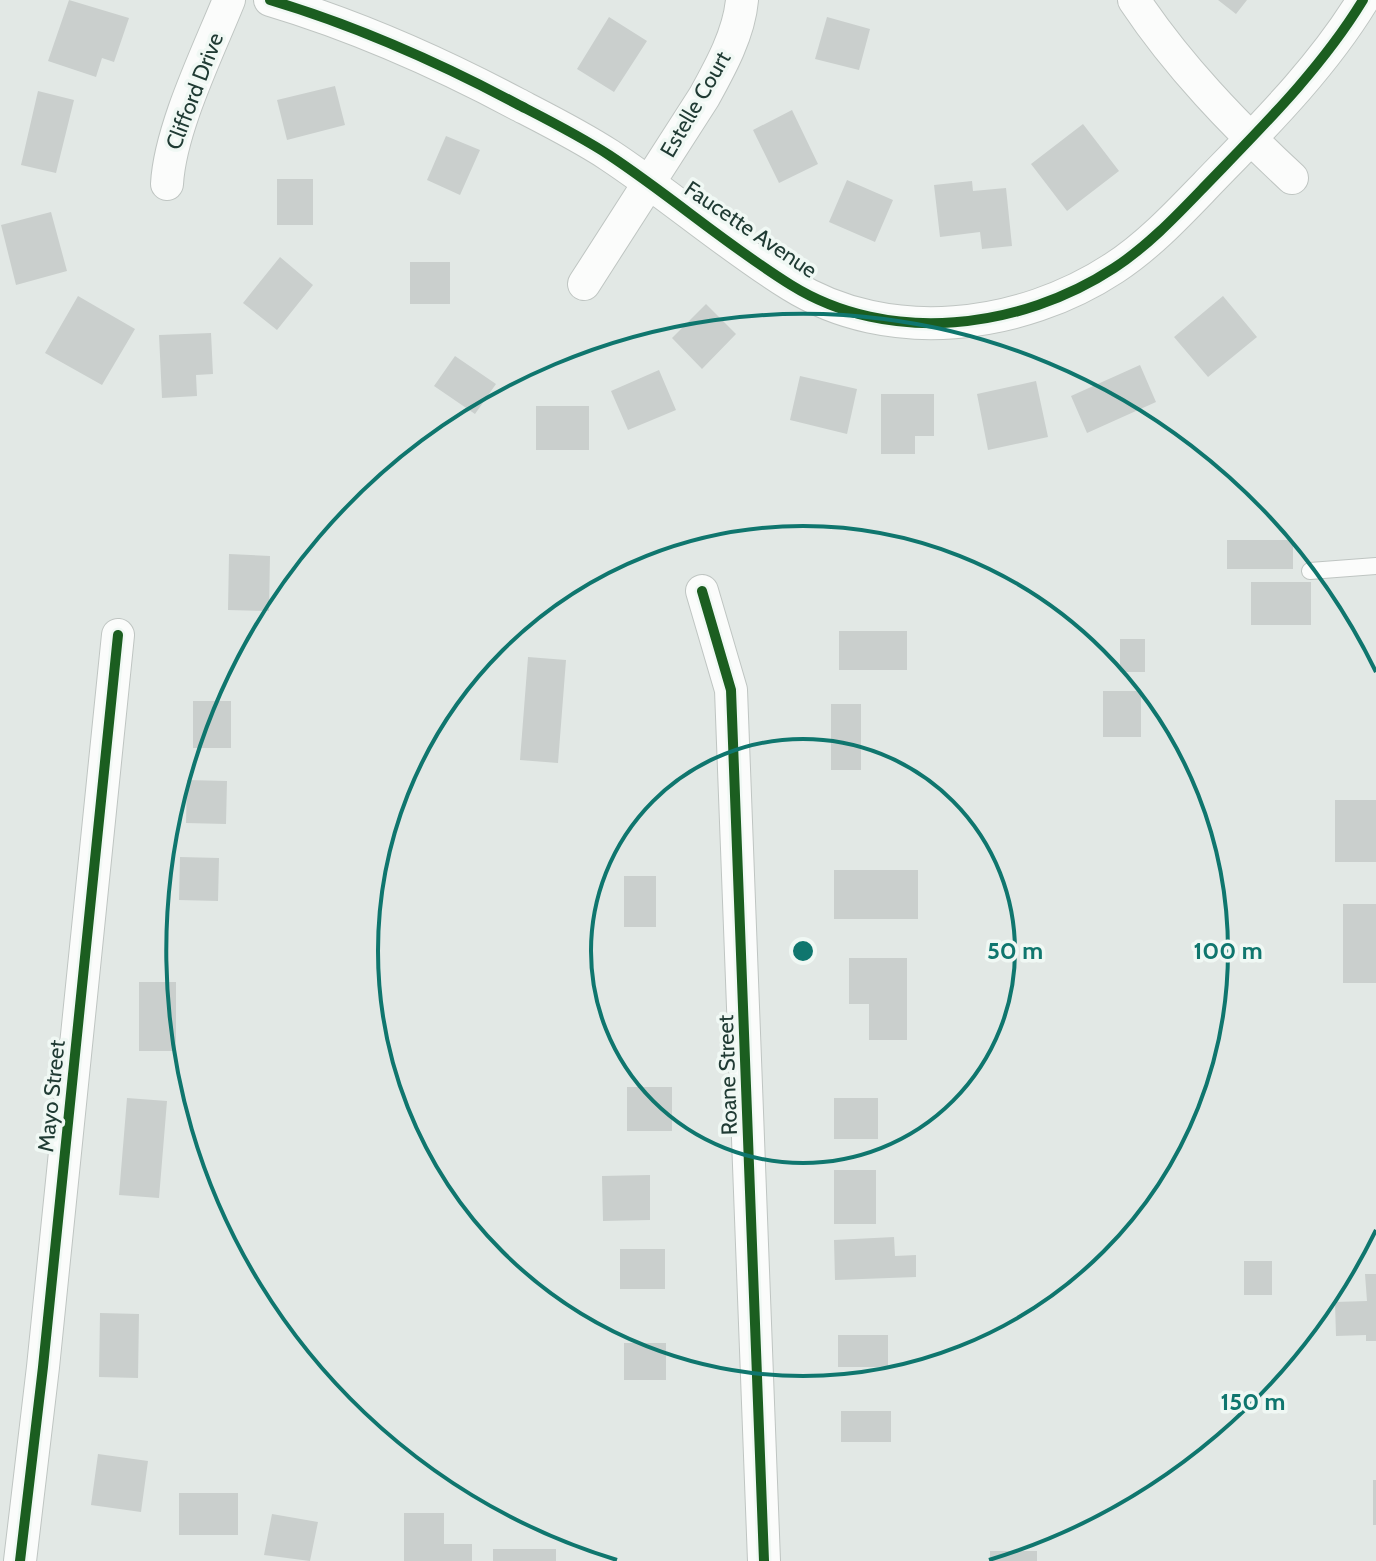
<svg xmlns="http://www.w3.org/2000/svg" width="1376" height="1561" font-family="Cabin,sans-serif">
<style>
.building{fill:#cacfcd}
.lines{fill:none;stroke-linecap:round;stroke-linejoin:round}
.lane-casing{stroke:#bfc5c2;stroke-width:18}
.street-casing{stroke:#bfc5c2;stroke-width:34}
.lane{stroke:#fbfcfb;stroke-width:16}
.street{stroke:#fbfcfb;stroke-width:32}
.cycleway-casing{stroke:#f0f8f4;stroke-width:15}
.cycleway{stroke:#1b5e20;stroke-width:10}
.ring{fill:none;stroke:#0f766e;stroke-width:4}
.labels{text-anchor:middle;stroke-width:7;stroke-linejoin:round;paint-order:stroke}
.street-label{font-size:22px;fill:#203b34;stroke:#f0f8f4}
.centre{fill:#0f766e;stroke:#f0f8f4;stroke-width:4}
.ring-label{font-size:24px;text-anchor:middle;font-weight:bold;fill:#0f766e;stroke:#f0f8f4;stroke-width:7;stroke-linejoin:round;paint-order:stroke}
</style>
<rect width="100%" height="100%" fill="#e2e8e5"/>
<path class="building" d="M69 0 129 18 114 62 102 58 96 77 48 61Z
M1218 0H1247L1236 14Z
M609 17 647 41 614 92 577 69Z
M827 17 870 29 859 70 815 59Z
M335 86 345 125 287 140 277 100Z
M38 91 74 100 56 173 21 165Z
M792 110 818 164 779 183 753 130Z
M1083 124 1119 171 1067 211 1031 164Z
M446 136 480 150 460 195 427 180Z
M277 179H313V225H277Z
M847 180 893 200 875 242 829 222Z
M972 181 973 191 1006 188 1012 246 982 249 980 232 940 237 934 185Z
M51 212 67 271 16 285 1 225Z
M280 257 313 285 277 330 243 303Z
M410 262H450V304H410Z
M78 296 135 329 102 385 45 353Z
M1223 296 1257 337 1208 377 1174 337Z
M706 304 736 334 702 369 672 338Z
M211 333 213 374 196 375 197 396 162 398 159 335Z
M455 356 496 384 475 414 434 386Z
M1140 365 1156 402 1087 433 1071 396Z
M659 370 676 410 628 430 611 391Z
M800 376 857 389 847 434 790 420Z
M1036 381 1048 437 988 450 977 394Z
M881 394H934V436H915V454H881Z
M536 406H589V450H536Z
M1227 540H1293V569H1227Z
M229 554 270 556 269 611 228 610Z
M1251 582H1311V625H1251Z
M839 631H907V670H839Z
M1120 639H1145V672H1120Z
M528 657 566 660 558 763 520 760Z
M1103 691H1141V737H1103Z
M193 701H231V748H193Z
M831 704H861V770H831Z
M187 780 227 781 226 824 186 823Z
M1335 800H1376V862H1335Z
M180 857 219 858 218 901 179 900Z
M834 870H918V919H834Z
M624 876H656V927H624Z
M1343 904H1376V983H1343Z
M849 958H907V1040H869V1004H849Z
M139 982H176V1051H139Z
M627 1087H672V1131H627Z
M127 1098 167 1101 159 1198 119 1195Z
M834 1098H878V1139H834Z
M834 1170H876V1224H834Z
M650 1175V1220L603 1221 602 1176Z
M894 1237 895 1256 916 1255V1277L835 1280 834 1240Z
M620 1249H665V1289H620Z
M1244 1261H1272V1295H1244Z
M1365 1274H1376V1341H1366V1335L1336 1336 1335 1302 1367 1301Z
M100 1313 139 1314 138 1378 99 1377Z
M838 1335H888V1367H838Z
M624 1343H666V1380H624Z
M841 1411H891V1442H841Z
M98 1454 148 1461 141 1512 91 1505Z
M1373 1480H1376V1525H1373Z
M179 1493H238V1535H179Z
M404 1513H444V1544H472V1561H404Z
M272 1514 318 1522 310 1561 264 1555Z
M493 1549H556V1561H493Z
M990 1551H1037V1561H990Z"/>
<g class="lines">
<g class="lane-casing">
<path id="lane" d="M1310 571 1376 566"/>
</g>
<g class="street-casing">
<path id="street" d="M270 0C357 26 438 62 517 104 548 120 580 136 609 155 671 196 728 246 791 285 889 346 1021 329 1114 268 1148 246 1178 214 1206 185 1262 127 1321 69 1363 0
M1134 0C1178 66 1234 124 1292 178
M167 184C170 129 208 52 229 0
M584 284 704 97C720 68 739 34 742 0
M702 591 731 690 764 1561
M20 1561 43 1367 118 635"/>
</g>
<use href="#lane" class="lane"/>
<use href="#street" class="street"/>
<g class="cycleway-casing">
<path id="cycleway" d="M270 0C357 26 438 62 517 104 548 120 580 136 609 155 671 196 728 246 791 285 889 346 1021 329 1114 268 1148 246 1178 214 1206 185 1262 127 1321 69 1363 0
M702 591 731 690 764 1561
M20 1561 43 1367 118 635"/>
</g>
<use href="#cycleway" class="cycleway"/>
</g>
<g class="ring">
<circle cx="803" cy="951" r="212"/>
<circle cx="803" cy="951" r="425"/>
<path d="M1376 1230A637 637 0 0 1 989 1560M617 1560A637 637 0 1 1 1376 672"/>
</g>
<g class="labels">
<g class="street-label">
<text transform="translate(194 91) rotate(-69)" y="8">Clifford Drive</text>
<text transform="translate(695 104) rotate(-60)" y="8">Estelle Court</text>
<text transform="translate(751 229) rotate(34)" y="8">Faucette Avenue</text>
<text transform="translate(727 1075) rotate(-92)" y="8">Roane Street</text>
<text transform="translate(51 1096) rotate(-84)" y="8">Mayo Street</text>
</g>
</g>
<circle cx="803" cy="951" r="12" class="centre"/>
<g class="ring-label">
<text x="1015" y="959">50 m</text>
<text x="1228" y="959">100 m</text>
<text x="1253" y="1410">150 m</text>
</g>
</svg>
